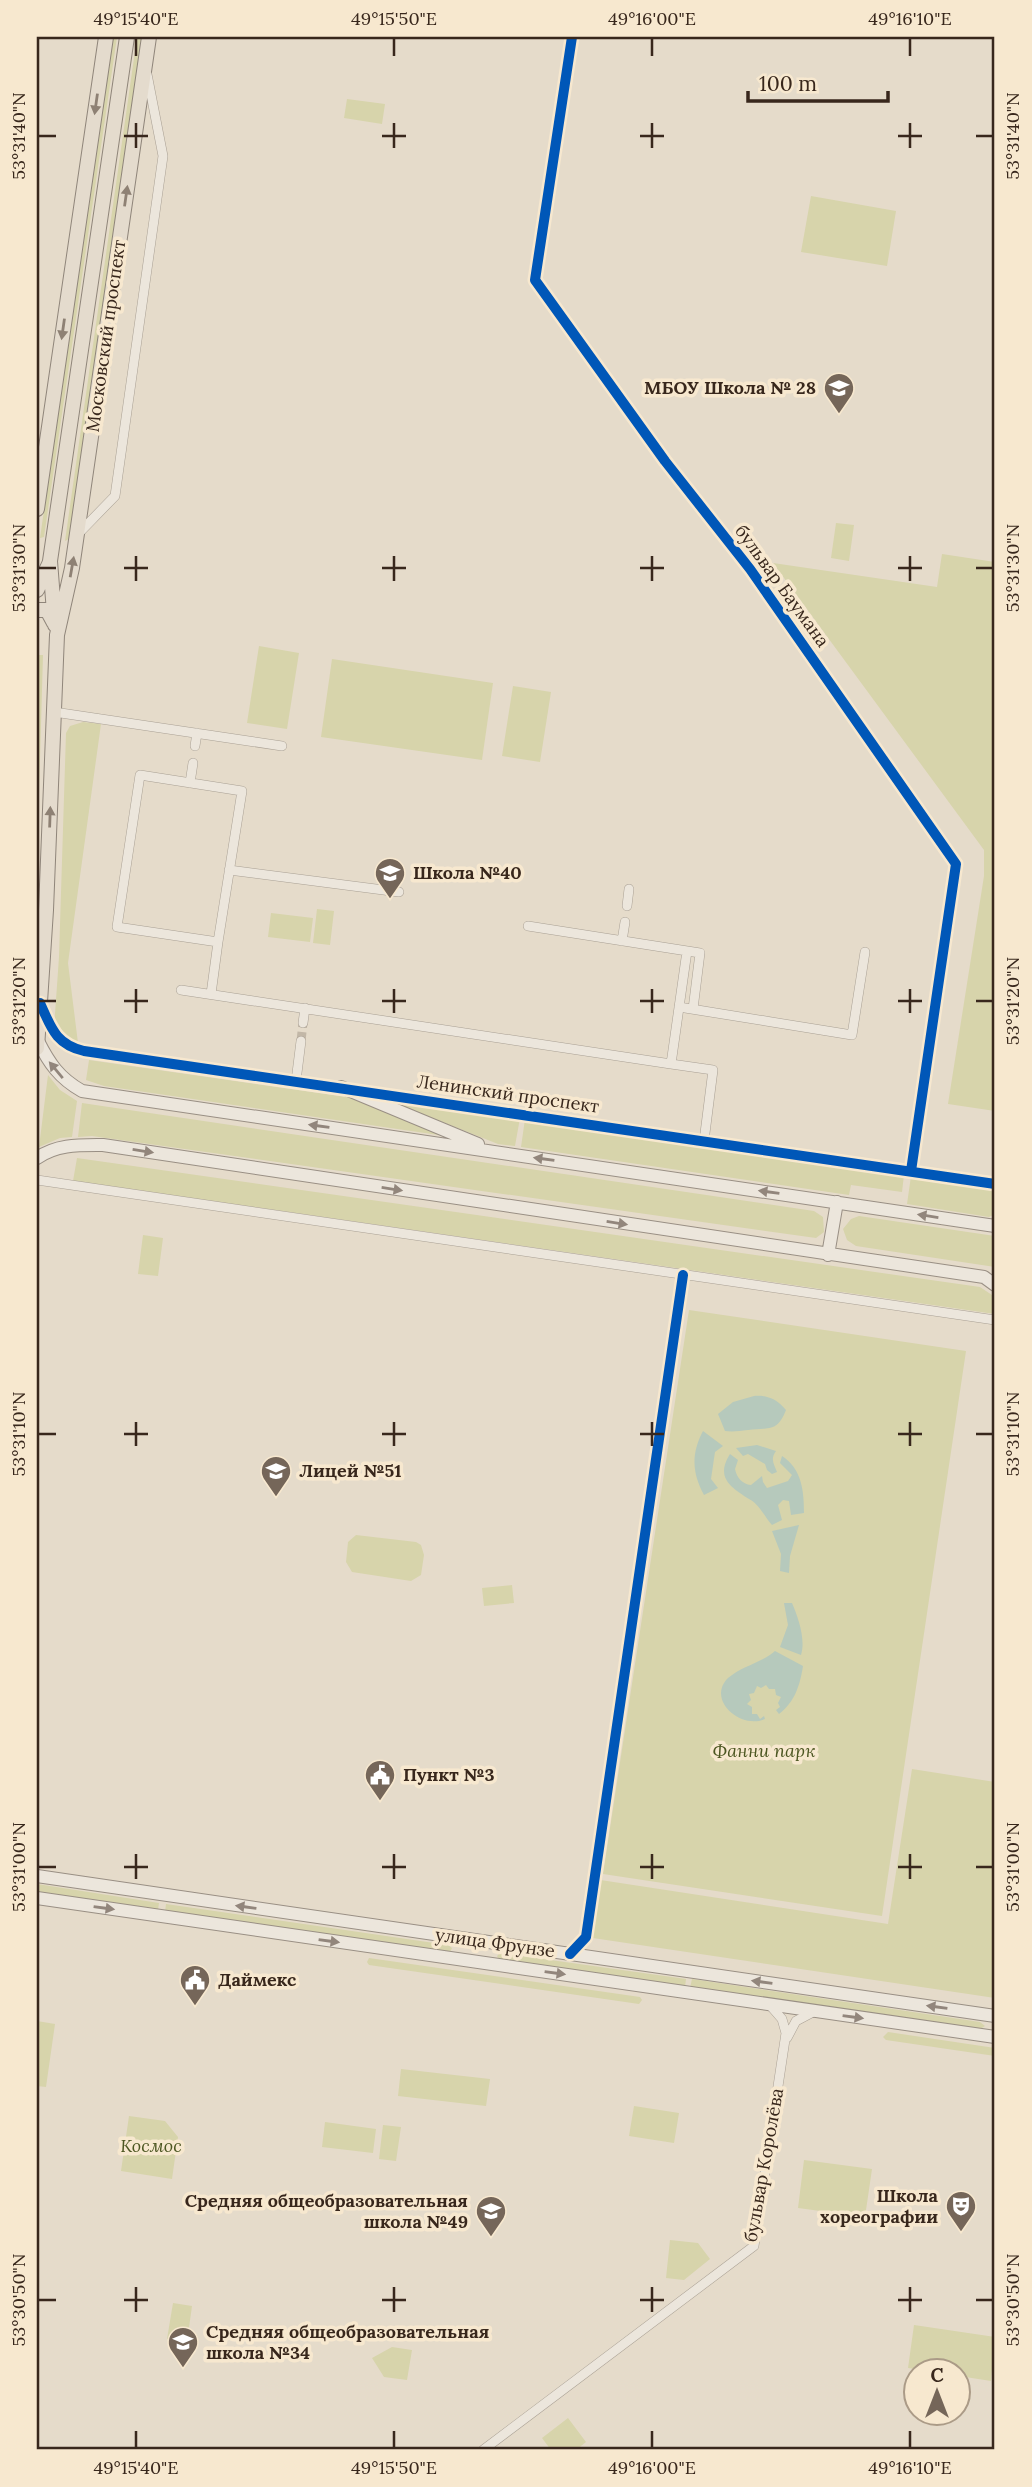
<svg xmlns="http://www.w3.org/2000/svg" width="1032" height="2487" font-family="Lora,serif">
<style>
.green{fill:#d7d4ab}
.water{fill:#b6c9bc}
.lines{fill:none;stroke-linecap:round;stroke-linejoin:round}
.minor-tunnel{stroke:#c2b7a7;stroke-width:9;stroke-dasharray:9 4.5;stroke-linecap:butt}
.minor-casing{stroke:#a9a094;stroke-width:10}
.secondary-casing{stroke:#998f84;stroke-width:14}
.primary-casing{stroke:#8f857a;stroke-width:16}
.minor{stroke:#ece6dc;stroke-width:9}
.secondary{stroke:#ece6dc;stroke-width:12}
.primary{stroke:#e4dbcd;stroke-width:14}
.cycleway-casing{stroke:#f7e8cf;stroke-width:15}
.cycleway{stroke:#0057b8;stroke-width:10}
.oneway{fill:#8e8174}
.oneway2{fill:#92867c}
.ticks{fill:none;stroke:#38271c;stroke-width:2.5}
.labels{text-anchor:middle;stroke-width:7;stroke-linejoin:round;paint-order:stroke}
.street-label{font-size:18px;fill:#38271c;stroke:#f7e8cf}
.poi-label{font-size:18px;font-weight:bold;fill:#38271c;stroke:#f7e8cf;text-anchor:start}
.park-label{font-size:18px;font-style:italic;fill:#4c5621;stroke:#f7e8cf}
.neatline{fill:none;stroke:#38271c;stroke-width:2.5}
.ticks-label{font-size:18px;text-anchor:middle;fill:#38271c}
</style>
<rect width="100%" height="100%" fill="#e5dbca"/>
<path class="green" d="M112 37H117L44 537 40 538Z
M137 37H143L69 539 65 541Z
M347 99 385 104 382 124 344 118Z
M811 196 896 211 887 266 801 252Z
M836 523 854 525 849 561 831 558Z
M942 554 995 562V1111L948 1104 984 876V850L773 563 937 587Z
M259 646 299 653 287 729 247 723Z
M37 655H43L37 865Z
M332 659 493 683 482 760 321 737Z
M513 686 551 692 540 762 502 756Z
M83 722 101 724 68 963 78 1043 69 1041 54 1028 59 957 66 733 70 726Z
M317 909 334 911 330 945 313 943Z
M271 913 313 918 310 942 268 937Z
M89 1060 354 1098 452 1137 104 1086 86 1080Z
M48 1075 60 1090 77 1101 72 1137 60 1138 39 1147Z
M387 1100 520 1118 515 1146 498 1144Z
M82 1103 814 1211 823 1217 824 1232 816 1238 92 1136 78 1137Z
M525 1119 904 1175 902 1192 851 1185 849 1195 521 1147Z
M77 1158 980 1287 995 1297V1314L73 1181Z
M911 1176 995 1189V1214L989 1217 907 1204Z
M859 1216 995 1236V1267L856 1246 847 1240 843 1229 851 1219Z
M143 1235 163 1238 158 1276 138 1274Z
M689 1310 966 1351 882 1916 603 1874Z
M356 1535 416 1542 421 1545 424 1555 421 1575 411 1581 352 1572 346 1562 348 1542Z
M512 1585 514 1603 484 1606 482 1588Z
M912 1769 995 1782V1998L586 1937 594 1879 888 1924Z
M37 1884 159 1903 158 1910 37 1892Z
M166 1904 448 1945 452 1948 450 1952 165 1912Z
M500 1953 686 1979 685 1987 499 1960 497 1956Z
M369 1958 640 1997 642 2000 639 2004 369 1965 367 1962Z
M692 1979 980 2022 985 2026 979 2030 690 1988Z
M37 2021 55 2024 46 2087 37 2086Z
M888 2032 995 2048V2056L886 2040 883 2037Z
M401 2069 490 2079 486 2106 398 2096Z
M634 2106 679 2113 674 2143 629 2136Z
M129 2116 165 2121 178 2137 172 2179 121 2171Z
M325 2122 376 2129 373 2153 322 2147Z
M383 2125 401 2127 396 2161 379 2159Z
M804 2160 872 2169 865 2217 798 2208Z
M670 2240 698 2243 710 2259 684 2280 666 2278Z
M173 2303 192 2306 187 2342 167 2339Z
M914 2325 995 2337 991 2381 959 2376 958 2372 929 2371 908 2368Z
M392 2347 412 2350 407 2380 384 2377 372 2358Z
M568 2418 586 2442 576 2450H551L542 2438Z"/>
<path class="water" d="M754 1396C767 1395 777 1399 786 1410 777 1433 769 1427 748 1430 739 1431 733 1432 725 1431L718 1414 733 1402Z
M703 1431 723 1446 715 1452 711 1479 718 1488 704 1495C692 1473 691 1454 703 1431Z
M757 1445 776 1451C770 1459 774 1464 777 1472L772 1474 767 1470 765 1464 748 1454 743 1456 736 1448Z
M730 1454 738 1460 735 1469C737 1478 742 1484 751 1485L762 1476 763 1482 767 1488 788 1481 792 1475 780 1463 782 1456C802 1469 804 1491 804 1513L791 1515 789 1501 783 1500 778 1505 782 1520 772 1525C765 1517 759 1504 749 1499 731 1487 715 1478 730 1454Z
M799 1525 790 1556 789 1573 780 1571 781 1554 772 1531Z
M784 1603H792C798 1617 806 1639 801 1655L780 1647 788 1625Z
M775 1651 803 1666C800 1685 795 1702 779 1714L776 1710 780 1707 778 1703 781 1697 776 1695 775 1689H769L766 1685 761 1688 757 1686 754 1693 749 1694 751 1700 747 1704 752 1707V1714H757L760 1719 764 1716 765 1719C741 1730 706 1700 728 1678 742 1666 761 1663 775 1651Z"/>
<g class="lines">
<path class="minor-tunnel" d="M301 1041 303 1023"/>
<g class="minor-casing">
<path id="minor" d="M572 37 535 280 665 461 750 569 956 864 911 1171
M78 534 115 496 163 156 147 74
M54 712 282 746
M195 746 197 733
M140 775 242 791 218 942 117 927Z
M190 783 193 763
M229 870 399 892
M627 906 629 889
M528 926 700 953 693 1009
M622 941 625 922
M687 951 671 1064 713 1070 704 1141
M181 990 671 1064
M211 994 218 942
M42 1007C52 1029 59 1045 84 1051L995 1184
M679 1007 852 1035 865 952
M303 1023 305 1008
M296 1081 301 1041
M37 1180 995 1320
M570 1954 586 1937 683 1275
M787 2038 796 2021 813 2012
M483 2450 754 2246 786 2033 782 2019 769 2004"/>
</g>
<g class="secondary-casing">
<path id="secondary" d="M38 1041C49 1063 59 1078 82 1091L995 1226
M341 1087 478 1144
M37 1158C57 1144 79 1145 103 1145L984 1277 995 1285
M828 1255 837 1202
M37 1876 995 2016
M37 1898 995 2037"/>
</g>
<g class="primary-casing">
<path id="primary" d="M37 509 106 37
M37 590 50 562
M37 610H47L54 623
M55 625 50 561 127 37
M37 1048 46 910 57 635 72 568 149 37"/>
</g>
<use href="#minor" class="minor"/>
<use href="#secondary" class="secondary"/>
<use href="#primary" class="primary"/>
<g class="cycleway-casing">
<path id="cycleway" d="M572 37 535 280 665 461 750 569 956 864 911 1171
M40 1003C51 1027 55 1044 84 1051L995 1184
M570 1954 586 1937 683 1275"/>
</g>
<use href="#cycleway" class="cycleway"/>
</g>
<defs><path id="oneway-solid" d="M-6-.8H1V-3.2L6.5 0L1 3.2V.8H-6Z" transform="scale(1.75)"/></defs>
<g class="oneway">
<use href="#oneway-solid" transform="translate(96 104) rotate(98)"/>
<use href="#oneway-solid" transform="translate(126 196) rotate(-82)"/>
<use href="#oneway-solid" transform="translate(63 329) rotate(98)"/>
<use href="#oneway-solid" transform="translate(72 567) rotate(-80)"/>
<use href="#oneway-solid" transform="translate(50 817) rotate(-88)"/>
</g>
<g class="oneway2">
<use href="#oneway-solid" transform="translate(56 1070) rotate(-130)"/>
<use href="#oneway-solid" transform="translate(319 1126) rotate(-172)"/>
<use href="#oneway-solid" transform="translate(143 1151) rotate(9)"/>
<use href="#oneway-solid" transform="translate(544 1159) rotate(-172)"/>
<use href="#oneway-solid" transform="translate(392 1189) rotate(9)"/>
<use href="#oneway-solid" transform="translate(769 1192) rotate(-172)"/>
<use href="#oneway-solid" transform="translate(928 1216) rotate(-171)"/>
<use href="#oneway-solid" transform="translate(617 1223) rotate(9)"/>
<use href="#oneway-solid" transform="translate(246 1907) rotate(-172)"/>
<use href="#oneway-solid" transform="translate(104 1908) rotate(8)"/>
<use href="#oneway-solid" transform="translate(329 1941) rotate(8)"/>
<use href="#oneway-solid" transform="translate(555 1973) rotate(8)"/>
<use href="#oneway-solid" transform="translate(762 1982) rotate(-172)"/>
<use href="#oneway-solid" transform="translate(937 2007) rotate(-172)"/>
<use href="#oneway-solid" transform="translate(853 2017) rotate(8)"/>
</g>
<path class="ticks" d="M136 38V56M394 38V56M652 38V56M910 38V56M136 123V148M394 123V148M652 123V148M910 123V148M38 136H56M124 136H148M382 136H406M640 136H664M898 136H922M976 136H993M136 556V581M394 556V581M652 556V581M910 556V581M38 568H56M124 568H148M382 568H406M640 568H664M898 568H922M976 568H993M136 989V1013M394 989V1013M652 989V1013M910 989V1013M38 1001H56M124 1001H148M382 1001H406M640 1001H664M898 1001H922M976 1001H993M136 1422V1446M394 1422V1446M652 1422V1446M910 1422V1446M38 1434H56M124 1434H148M382 1434H406M640 1434H664M898 1434H922M976 1434H993M136 1854V1879M394 1854V1879M652 1854V1879M910 1854V1879M38 1867H56M124 1867H148M382 1867H406M640 1867H664M898 1867H922M976 1867H993M136 2287V2312M394 2287V2312M652 2287V2312M910 2287V2312M38 2300H56M124 2300H148M382 2300H406M640 2300H664M898 2300H922M976 2300H993M136 2431V2448M394 2431V2448M652 2431V2448M910 2431V2448"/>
<defs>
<g id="school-pin" transform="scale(1.575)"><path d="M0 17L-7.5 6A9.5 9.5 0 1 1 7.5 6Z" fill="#756659" stroke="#f7e8cf"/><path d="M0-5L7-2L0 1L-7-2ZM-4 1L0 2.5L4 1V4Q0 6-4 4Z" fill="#fff"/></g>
<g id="civic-pin" transform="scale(1.575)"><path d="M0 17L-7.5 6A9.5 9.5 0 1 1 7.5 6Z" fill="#756659" stroke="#f7e8cf"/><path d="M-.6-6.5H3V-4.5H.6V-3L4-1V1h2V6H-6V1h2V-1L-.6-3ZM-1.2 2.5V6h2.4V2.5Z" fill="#fff"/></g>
<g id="theatre-pin" transform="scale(1.575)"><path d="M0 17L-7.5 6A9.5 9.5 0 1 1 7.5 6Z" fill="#756659" stroke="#f7e8cf"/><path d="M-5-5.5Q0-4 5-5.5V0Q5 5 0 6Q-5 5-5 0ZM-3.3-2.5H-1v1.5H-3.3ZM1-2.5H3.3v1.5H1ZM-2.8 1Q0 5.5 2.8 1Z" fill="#fff"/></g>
</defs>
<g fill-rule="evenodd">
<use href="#school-pin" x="839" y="388"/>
<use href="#school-pin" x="390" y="873"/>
<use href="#school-pin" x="276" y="1471"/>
<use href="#civic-pin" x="380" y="1775"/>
<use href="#civic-pin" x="195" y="1980"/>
<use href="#theatre-pin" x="961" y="2206"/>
<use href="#school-pin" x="491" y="2211"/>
<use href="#school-pin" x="183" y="2342"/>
</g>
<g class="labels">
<g class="street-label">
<text transform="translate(106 336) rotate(-82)" y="6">Московский проспект</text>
<text transform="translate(782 586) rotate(54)" y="6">бульвар Баумана</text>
<text transform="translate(508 1094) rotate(8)" y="6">Ленинский проспект</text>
<text transform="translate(495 1943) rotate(8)" y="6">улица Фрунзе</text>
<text transform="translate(764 2165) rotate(-80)" y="6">бульвар Королёва</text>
</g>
<g class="poi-label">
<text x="816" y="394" text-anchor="end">МБОУ Школа № 28</text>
<text x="413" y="879">Школа №40</text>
<text x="299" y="1477">Лицей №51</text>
<text x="403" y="1781">Пункт №3</text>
<text x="218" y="1986">Даймекс</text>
<text x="938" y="2202" text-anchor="end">Школа<tspan x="938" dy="21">хореографии</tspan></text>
<text x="468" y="2207" text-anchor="end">Средняя общеобразовательная<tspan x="468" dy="21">школа №49</tspan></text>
<text x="206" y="2338">Средняя общеобразовательная<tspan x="206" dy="21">школа №34</tspan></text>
</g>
<g class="park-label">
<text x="764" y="1757">Фанни парк</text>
<text x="151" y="2152">Космос</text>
</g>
</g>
<rect width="1032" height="2487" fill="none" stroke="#f7e8cf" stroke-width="77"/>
<g transform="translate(937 2392)"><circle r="33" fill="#f7e8cf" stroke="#ab9b87" stroke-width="2"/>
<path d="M0-5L12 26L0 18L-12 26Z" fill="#756659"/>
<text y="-10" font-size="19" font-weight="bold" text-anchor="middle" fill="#38271c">С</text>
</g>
<path d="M748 91v10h140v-10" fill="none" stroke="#38271c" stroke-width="3.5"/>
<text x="759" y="91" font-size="21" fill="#38271c" stroke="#f7e8cf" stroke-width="5" paint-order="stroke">100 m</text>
<rect x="38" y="38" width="955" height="2410" class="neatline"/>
<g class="ticks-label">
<text x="136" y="25">49°15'40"E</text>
<text x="394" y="25">49°15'50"E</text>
<text x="652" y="25">49°16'00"E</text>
<text x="910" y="25">49°16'10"E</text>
<text transform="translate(19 136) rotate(-90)" y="6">53°31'40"N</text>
<text transform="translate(1013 136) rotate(-90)" y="6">53°31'40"N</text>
<text transform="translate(19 568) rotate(-90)" y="6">53°31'30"N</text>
<text transform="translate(1013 568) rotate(-90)" y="6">53°31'30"N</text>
<text transform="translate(19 1001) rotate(-90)" y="6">53°31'20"N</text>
<text transform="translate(1013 1001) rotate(-90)" y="6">53°31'20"N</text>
<text transform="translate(19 1434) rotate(-90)" y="6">53°31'10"N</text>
<text transform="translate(1013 1434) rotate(-90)" y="6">53°31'10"N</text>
<text transform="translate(19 1867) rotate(-90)" y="6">53°31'00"N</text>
<text transform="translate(1013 1867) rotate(-90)" y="6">53°31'00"N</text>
<text transform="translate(19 2300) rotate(-90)" y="6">53°30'50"N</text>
<text transform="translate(1013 2300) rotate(-90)" y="6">53°30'50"N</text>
<text x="136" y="2474">49°15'40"E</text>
<text x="394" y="2474">49°15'50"E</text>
<text x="652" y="2474">49°16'00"E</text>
<text x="910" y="2474">49°16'10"E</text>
</g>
</svg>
